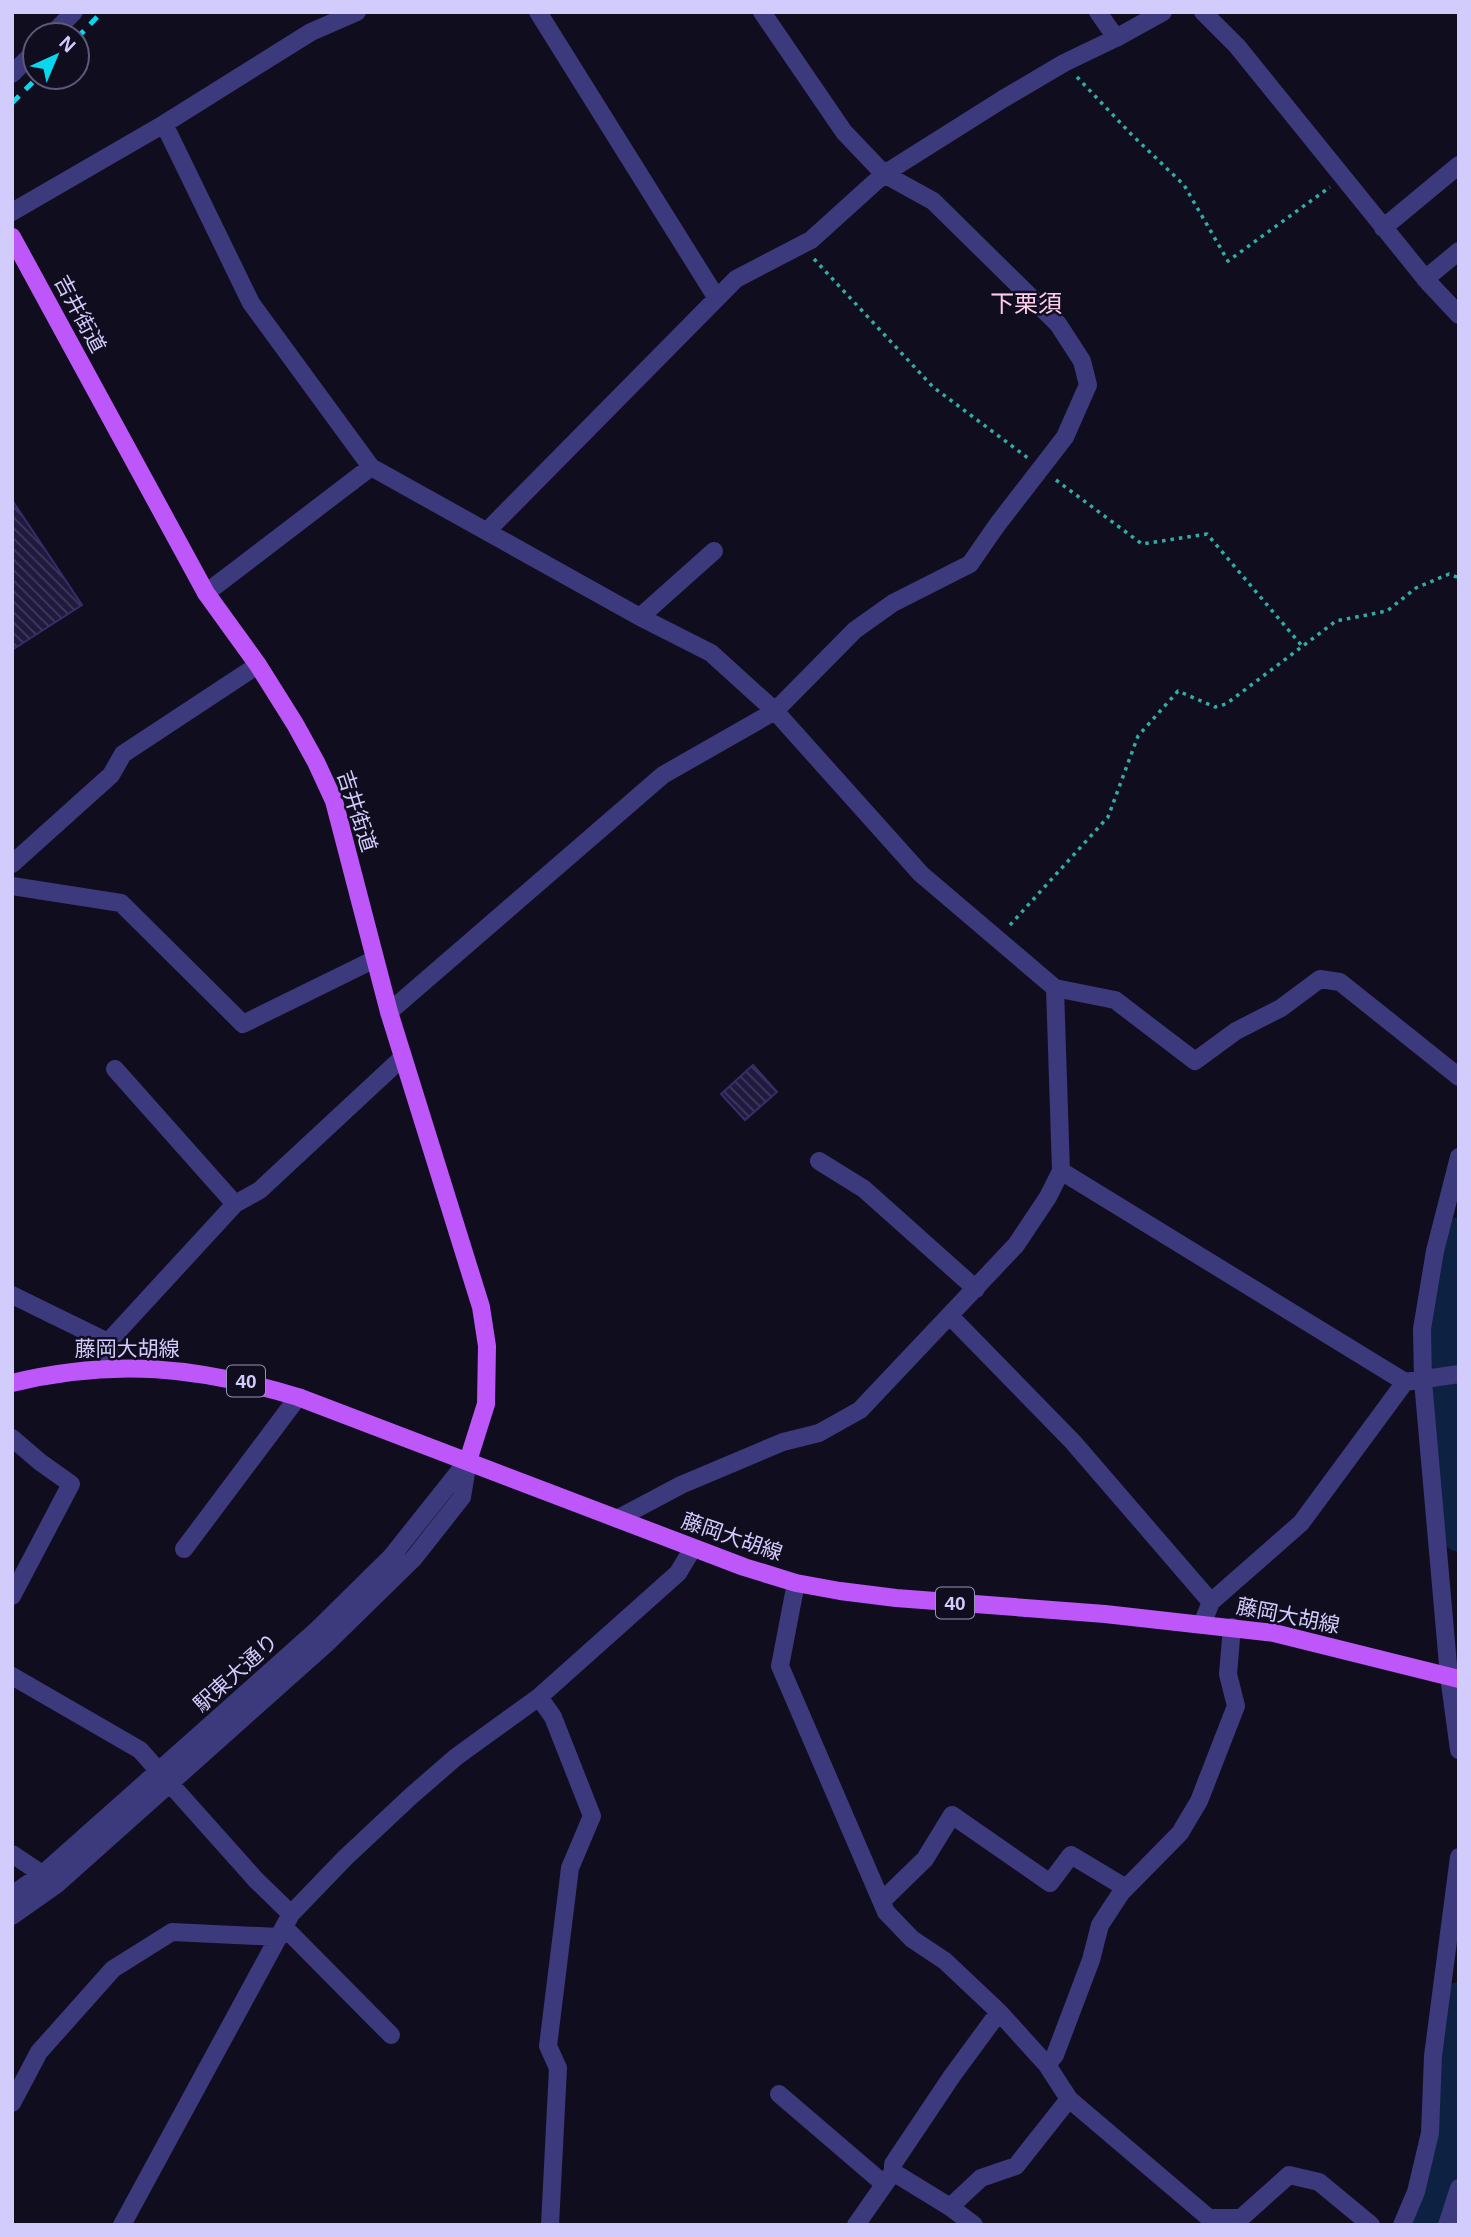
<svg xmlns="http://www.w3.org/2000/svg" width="1471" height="2237" font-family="Helvetica,'Noto Sans JP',sans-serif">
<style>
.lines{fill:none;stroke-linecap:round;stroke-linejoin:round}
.river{stroke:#0d2242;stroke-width:37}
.building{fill:url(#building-back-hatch);stroke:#392c6a;stroke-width:2}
.path{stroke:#31ada5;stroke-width:3.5;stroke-dasharray:3.5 5;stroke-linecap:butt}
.minor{stroke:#3c397c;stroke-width:18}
.major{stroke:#bd57fa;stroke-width:18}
.rail{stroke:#08d7ee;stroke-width:5;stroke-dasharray:10 9;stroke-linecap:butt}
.labels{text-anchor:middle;stroke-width:5;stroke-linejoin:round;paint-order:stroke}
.shield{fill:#100d1f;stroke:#9893ba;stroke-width:2}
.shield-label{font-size:19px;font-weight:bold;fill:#d2ccfd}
.street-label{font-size:21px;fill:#d2ccfd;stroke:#100d1f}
.quarter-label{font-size:24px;fill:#fdceec;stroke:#100d1f}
</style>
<defs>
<pattern id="building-back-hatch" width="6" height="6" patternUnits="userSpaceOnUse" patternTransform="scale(1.75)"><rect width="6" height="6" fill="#211a3f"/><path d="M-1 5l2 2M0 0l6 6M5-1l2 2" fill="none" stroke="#403a5c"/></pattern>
</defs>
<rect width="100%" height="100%" fill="#100d1f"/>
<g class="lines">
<path class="river" d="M1459 1236 1449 1286 1447 1349 1449 1425 1459 1533
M1423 2225 1438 2191 1449 2151V2096L1453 2019 1459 2001"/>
</g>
<path class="building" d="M12 500 82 605 12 650Z
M753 1065 777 1092 745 1120 721 1094Z"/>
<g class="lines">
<path class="path" d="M1077 77 1131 134 1184 185 1228 261 1330 187
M814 259 933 387 1028 458
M1056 480 1142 544 1207 534 1302 646
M1010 925 1108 817 1138 736 1178 691 1215 707 1226 704 1336 621 1387 611 1416 588 1449 574 1459 578"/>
<path class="minor" d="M538 12 716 297
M1098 12 1116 38
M1203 12 1237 46 1428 282 1459 315
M51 35 74 12
M12 74 35 51
M164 124 251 303 371 467 640 617 711 653 775 711 921 874 1055 988 1061 1171 1048 1197 1016 1245 860 1410 819 1433 783 1442 681 1485 617 1519
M12 212 164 124 311 32 357 12
M1383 228 1459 165
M1425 279 1459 251
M487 531 736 279 811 240 884 174 1003 99 1064 63 1116 38 1163 12
M206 593 371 467
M640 617 714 551
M12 864 111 775 123 754 258 665
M12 886 121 903 243 1024 375 959
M1055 988 1115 1000 1195 1061 1236 1031 1281 1008 1320 979 1340 982 1459 1077
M389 1012 663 775 775 711 855 630 893 603 970 564 997 525 1065 437 1088 385 1082 361 1058 324 933 201 884 174 844 132 762 12
M115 1069 235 1204
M1459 1157 1435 1251 1422 1329 1423 1381 1449 1676 1459 1750
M819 1161 864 1189 976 1289
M1061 1171 1405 1382
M12 1295 108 1342 110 1368
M950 1316 1073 1442 1211 1602
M108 1342 235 1204 260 1190 403 1057
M12 1438 40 1462 71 1484 12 1596
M184 1549 298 1397
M796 1583 780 1666 886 1912 912 1939 945 1961 999 2012 1047 2065 1069 2099 1209 2218H1241L1289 2175 1319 2182 1371 2225
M1202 1624 1211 1602 1301 1523 1405 1382 1459 1374
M12 1676 140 1750 256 1880 291 1914
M539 1697 553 1717 592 1816 570 1868 548 2046 558 2068 550 2225
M12 1854 42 1874
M12 1895 45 1872 318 1629 391 1557 465 1464
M882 1901 925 1859 952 1815 1050 1883 1071 1855 1126 1888
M12 1916 56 1885 326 1644 414 1558 462 1497 468 1461
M284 1927 391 2035
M1047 2065 1055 2055 1091 1960 1100 1925 1121 1893 1180 1833 1199 1801 1236 1706 1228 1674 1232 1627
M779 2094 884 2184
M12 2103 39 2052 113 1969 172 1932 279 1937
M893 2172 950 2207 974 2225
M950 2207 981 2178 1016 2166 1069 2099
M122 2225 291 1914 345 1858 410 1797 456 1757 539 1697 678 1573 693 1548
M856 2225 893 2172V2164L952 2076 999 2012
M1402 2225 1416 2192 1430 2133 1433 2056 1459 1857
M1447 2225 1459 2188"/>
<path class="major" d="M12 237 206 593 258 665 295 724 316 762 334 801 389 1012 481 1307 487 1346 486 1404 468 1461
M12 1383C115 1358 198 1367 298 1397L744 1567 796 1583 840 1591 896 1598 1105 1614 1274 1633 1459 1679"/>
<path class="rail" d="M77 38 102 12
M12 103 38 77"/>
</g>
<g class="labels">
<g class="shield">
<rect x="227" y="1365.5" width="38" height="31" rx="5"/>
<rect x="936" y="1587.5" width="38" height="31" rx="5"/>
</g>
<g class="shield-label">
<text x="246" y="1388">40</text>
<text x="955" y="1610">40</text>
</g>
<g class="street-label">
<text transform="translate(80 314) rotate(62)" y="7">吉井街道</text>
<text transform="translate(357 811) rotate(72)" y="7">吉井街道</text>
<text x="127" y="1356">藤岡大胡線</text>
<text transform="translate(732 1537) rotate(19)" y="7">藤岡大胡線</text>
<text transform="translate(1288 1616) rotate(11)" y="7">藤岡大胡線</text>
<text transform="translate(236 1673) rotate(-42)" y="7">駅東大通り</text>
</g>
<g class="quarter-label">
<text x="1026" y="312">下栗須</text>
</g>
</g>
<rect width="1471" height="2237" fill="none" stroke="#d2ccfd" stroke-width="28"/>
<g transform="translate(56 56) rotate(44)"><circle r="33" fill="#100d1f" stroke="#5e5978" stroke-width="2"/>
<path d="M0-5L12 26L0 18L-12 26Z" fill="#08d7ee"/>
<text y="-10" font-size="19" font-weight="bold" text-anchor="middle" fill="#d2ccfd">N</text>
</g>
</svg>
